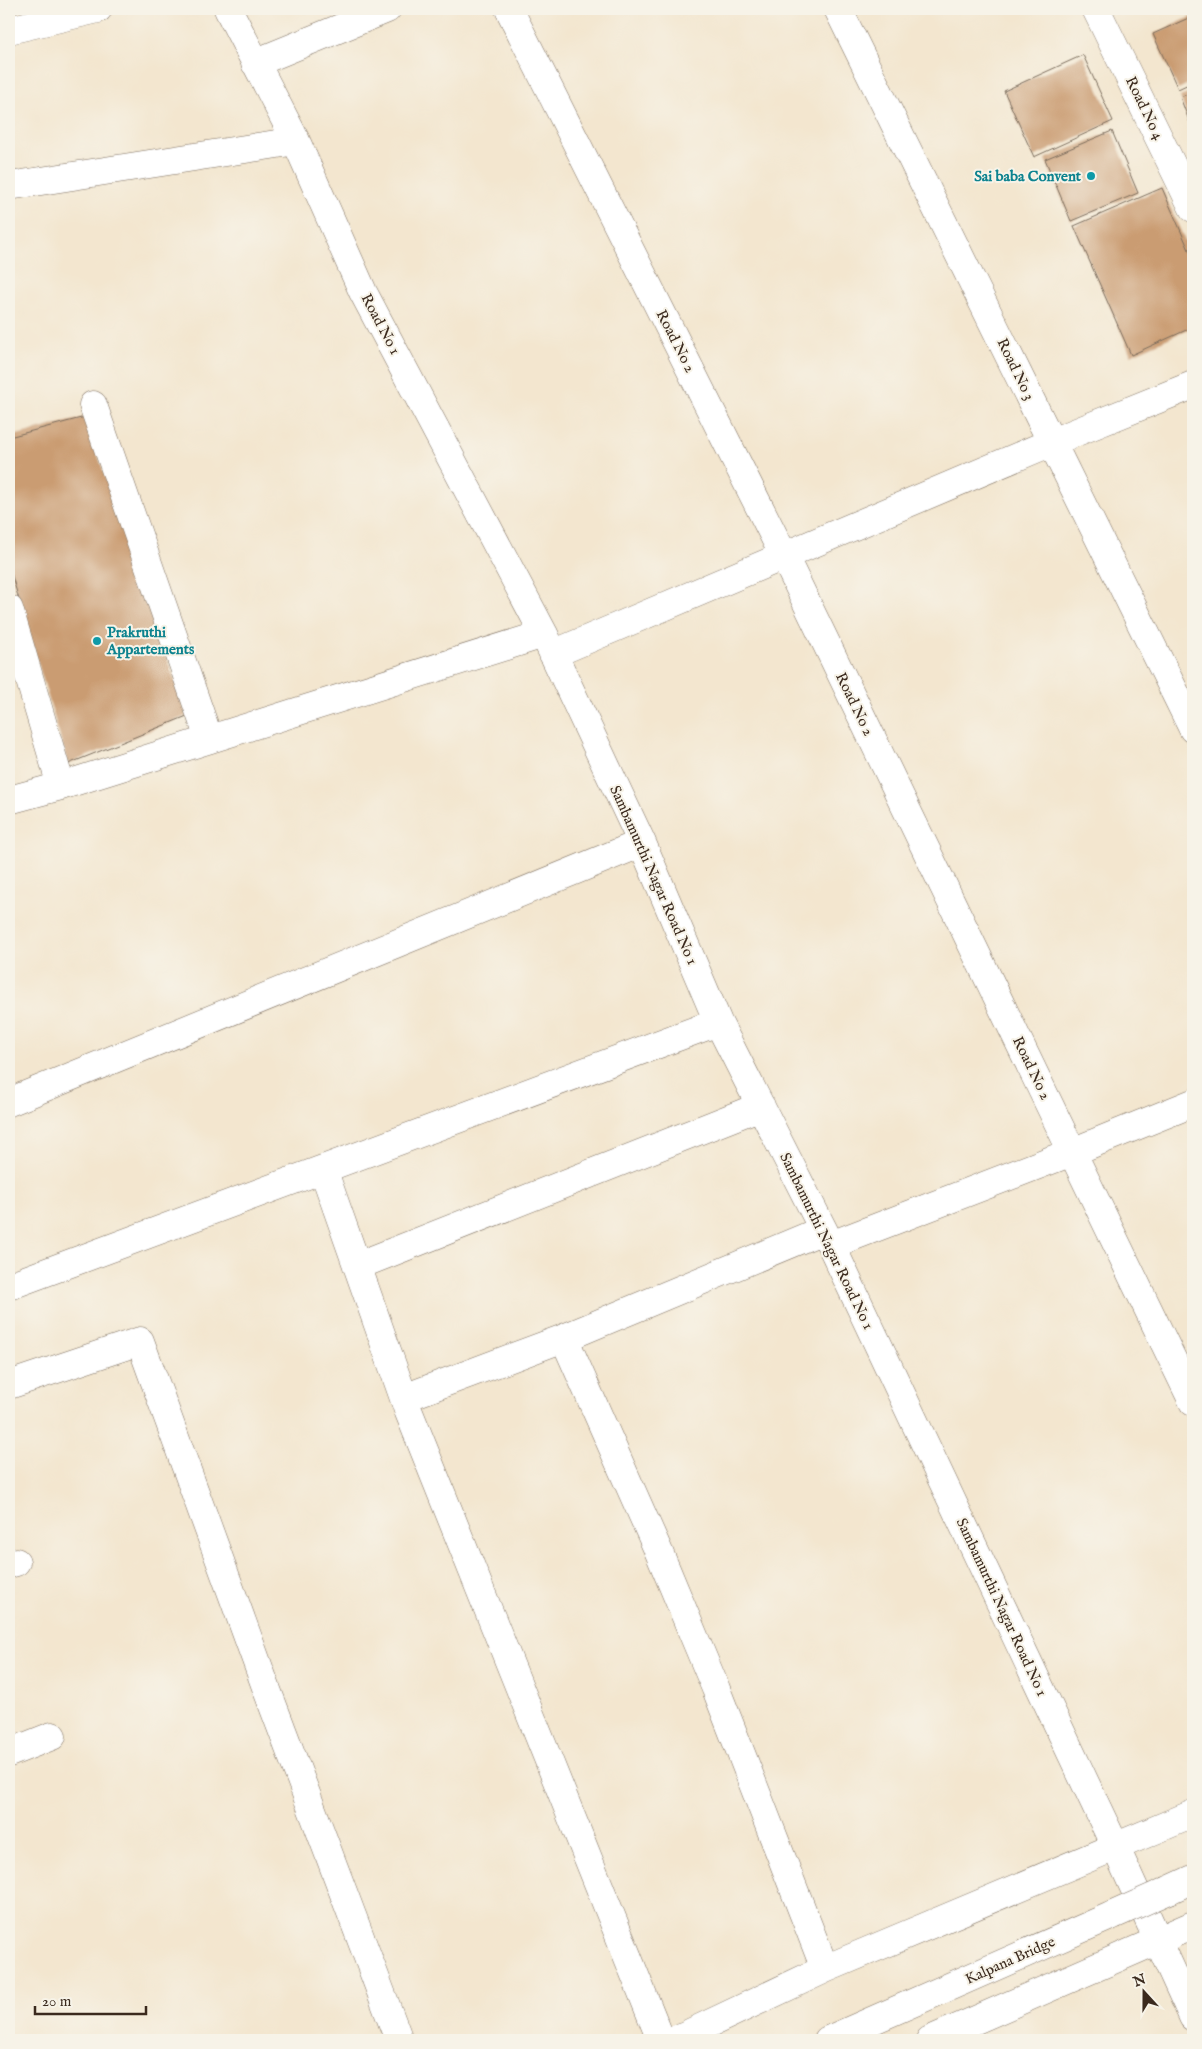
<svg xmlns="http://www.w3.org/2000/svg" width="1202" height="2049" font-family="'IM FELL English',serif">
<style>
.building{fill:#ca9c72}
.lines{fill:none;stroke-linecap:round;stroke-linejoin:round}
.street-casing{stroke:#7b6c5c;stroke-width:29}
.secondary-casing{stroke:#7b6c5c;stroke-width:29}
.street{stroke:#fff;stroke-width:28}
.secondary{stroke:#fff;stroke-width:28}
.secondary-bridge-casing{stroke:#7b6c5c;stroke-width:29;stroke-linecap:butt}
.secondary-bridge{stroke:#fff;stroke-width:28}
.culture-dot{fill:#0f9aa8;stroke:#f7f3e8;stroke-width:2}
.labels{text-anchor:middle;stroke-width:4;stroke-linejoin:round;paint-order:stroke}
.street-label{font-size:15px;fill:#3b2a1e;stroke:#f7f3e8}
.culture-label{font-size:15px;font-weight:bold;fill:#0d838f;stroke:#f7f3e8;text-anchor:end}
</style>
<rect width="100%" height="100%" fill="#f7f3e8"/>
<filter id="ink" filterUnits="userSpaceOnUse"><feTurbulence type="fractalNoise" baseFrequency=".02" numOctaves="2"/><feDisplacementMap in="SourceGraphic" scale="10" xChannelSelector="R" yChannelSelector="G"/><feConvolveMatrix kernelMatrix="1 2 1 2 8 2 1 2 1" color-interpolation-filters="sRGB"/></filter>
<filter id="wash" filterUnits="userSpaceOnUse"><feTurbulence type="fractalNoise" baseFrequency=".0096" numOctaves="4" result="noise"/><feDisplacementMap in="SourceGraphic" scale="20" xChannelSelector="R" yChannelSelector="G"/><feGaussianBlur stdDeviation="1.12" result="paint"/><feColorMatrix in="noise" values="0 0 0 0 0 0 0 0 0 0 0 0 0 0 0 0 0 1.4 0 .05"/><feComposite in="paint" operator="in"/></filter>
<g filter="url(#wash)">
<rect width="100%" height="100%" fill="#f3e6cf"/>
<g id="blocks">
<path class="building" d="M1193 16V82L1178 89 1153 34Z
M1083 55 1113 121 1034 157 1004 91Z
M1193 92V131L1180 97Z
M1112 131 1138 193 1071 221 1045 159Z
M1162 188 1193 259V327L1131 355 1074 226Z
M85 417 187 716 68 764 9 566V437Z"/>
</g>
</g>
<g filter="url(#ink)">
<use href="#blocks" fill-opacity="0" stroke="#7b6c5c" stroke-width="1"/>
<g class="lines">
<g class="street-casing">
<path id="street" d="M228 9 296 141 363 292 544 634 642 843 718 1022 831 1245 1115 1846 1193 2017
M509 9 784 556 1193 1402
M838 9 1193 729
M1096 9 1193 208
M9 30 98 9
M255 63 387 9
M9 186 296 141
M93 405 209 739
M9 609 61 786
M553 654 1052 442 1193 385
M9 800 61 786 544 634
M9 1102 642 843
M323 1169 408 1410 661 2040
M831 1245 1072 1152 1193 1103
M357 1266 761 1106
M9 1286 718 1022
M564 1338 823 1230
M9 1385 140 1341 267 1690 399 2040
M404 1398 564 1338 658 1550 716 1689 825 1969
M9 1564 16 1562
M9 1753 52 1736
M675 2040 825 1969 1193 1814
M930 2040 1193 1925"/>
</g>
<g class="secondary-casing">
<path id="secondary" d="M1169 1890 1193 1879
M828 2040 1113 1915"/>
</g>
<use href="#street" class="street"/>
<use href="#secondary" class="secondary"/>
<g class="secondary-bridge-casing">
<path id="secondary-bridge" d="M1113 1915 1169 1890"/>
</g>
<use href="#secondary-bridge" class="secondary-bridge"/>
</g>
</g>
<g class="culture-dot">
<circle cx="1091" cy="176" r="5"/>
<circle cx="97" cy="641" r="5"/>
</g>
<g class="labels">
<g class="street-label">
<text transform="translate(1145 108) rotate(64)" y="5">Road No 4</text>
<text transform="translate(381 324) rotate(62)" y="5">Road No 1</text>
<text transform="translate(676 341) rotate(63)" y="5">Road No 2</text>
<text transform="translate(1016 369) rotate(64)" y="5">Road No 3</text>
<text transform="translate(855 704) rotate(64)" y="5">Road No 2</text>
<text transform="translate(654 875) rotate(66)" y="5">Sambamurthi Nagar Road No 1</text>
<text transform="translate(1032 1068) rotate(64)" y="5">Road No 2</text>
<text transform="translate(827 1241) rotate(64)" y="5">Sambamurthi Nagar Road No 1</text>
<text transform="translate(1002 1607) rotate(65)" y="5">Sambamurthi Nagar Road No 1</text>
<text transform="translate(1010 1960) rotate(-24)" y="5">Kalpana Bridge</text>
</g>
<g class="culture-label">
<text x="1081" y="181">Sai baba Convent</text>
<text x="107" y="637" text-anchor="start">Prakruthi<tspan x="107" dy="17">Appartements</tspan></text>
</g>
</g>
<rect width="1202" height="2049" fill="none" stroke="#f7f3e8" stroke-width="30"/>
<g transform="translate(1144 1992) rotate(339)" stroke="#f7f3e8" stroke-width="4" paint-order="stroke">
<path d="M0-4L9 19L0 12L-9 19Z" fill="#3b2a1e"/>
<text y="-8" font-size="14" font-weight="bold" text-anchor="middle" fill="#3b2a1e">N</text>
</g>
<path d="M35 2006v8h111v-8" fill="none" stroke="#3b2a1e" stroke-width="2.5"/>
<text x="42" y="2006" font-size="15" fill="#3b2a1e" stroke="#f7f3e8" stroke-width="4" paint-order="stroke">20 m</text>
</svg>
